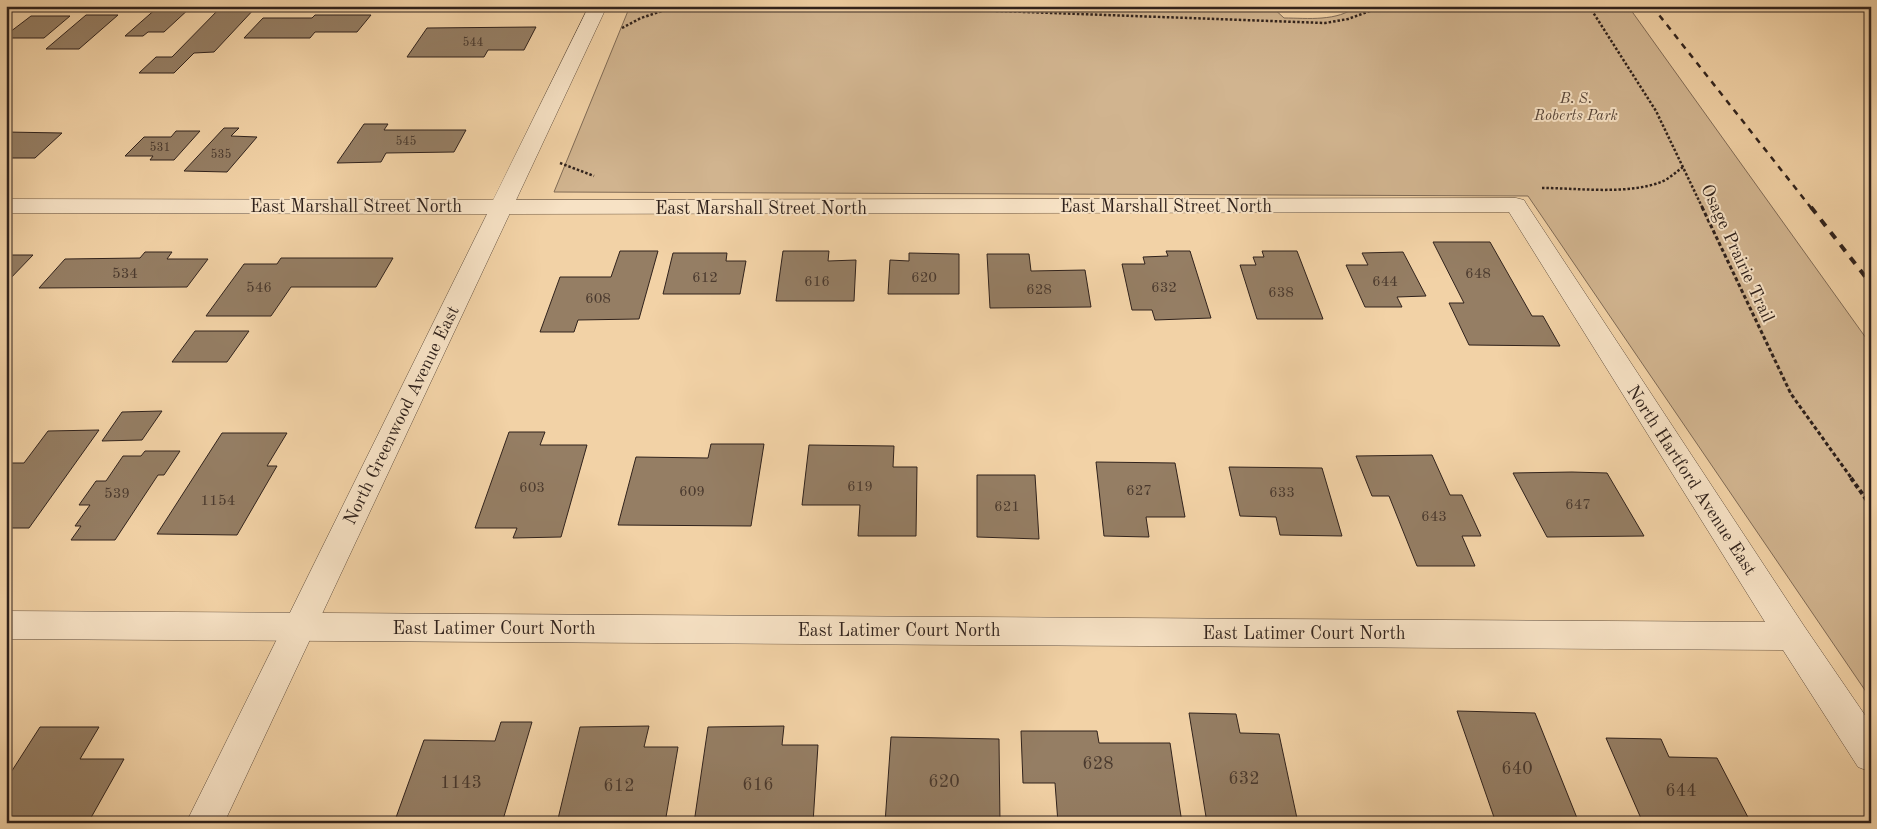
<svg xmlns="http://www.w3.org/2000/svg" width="1877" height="829" font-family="'Old Standard TT',serif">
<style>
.green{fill:#d1b48f;stroke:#806b56}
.building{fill:#957e64;stroke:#30221c}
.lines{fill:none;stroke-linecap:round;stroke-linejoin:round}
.minor-casing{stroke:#604e3e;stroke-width:1}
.tertiary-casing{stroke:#604e3e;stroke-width:1}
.path-far2{stroke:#30221c;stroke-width:2.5;stroke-dasharray:2.5 2;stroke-linecap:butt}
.path-far1{stroke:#30221c;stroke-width:3;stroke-dasharray:4 2.5;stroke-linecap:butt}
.path{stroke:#30221c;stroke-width:4;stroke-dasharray:4.5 3;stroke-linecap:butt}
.minor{fill:#f7e2c5;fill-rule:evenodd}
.tertiary{fill:#f7e2c5;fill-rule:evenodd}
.rail-far1{stroke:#30221c;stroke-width:2.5;stroke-dasharray:6 6;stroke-linecap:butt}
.rail{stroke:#30221c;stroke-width:4;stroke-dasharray:8 8;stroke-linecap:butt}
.labels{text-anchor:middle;stroke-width:4;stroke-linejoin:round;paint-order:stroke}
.far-number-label{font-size:12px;fill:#49392e}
.far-park-label{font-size:15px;font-style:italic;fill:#584639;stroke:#f7e2c5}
.number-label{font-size:15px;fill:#49392e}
.street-label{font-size:18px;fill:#30221c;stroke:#f7e2c5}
.near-number-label{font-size:18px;fill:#49392e}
</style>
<rect width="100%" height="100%" fill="#f2d2a6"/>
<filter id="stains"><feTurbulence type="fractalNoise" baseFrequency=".004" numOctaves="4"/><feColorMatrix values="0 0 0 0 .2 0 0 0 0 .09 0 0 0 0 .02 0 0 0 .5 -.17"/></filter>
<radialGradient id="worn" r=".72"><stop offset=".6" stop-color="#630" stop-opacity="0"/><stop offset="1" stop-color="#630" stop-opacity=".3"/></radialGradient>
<path class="green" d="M630 6H1271L1284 18C1308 18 1337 22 1357 6H1628L1871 345V699L1528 196 554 192Z"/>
<path class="building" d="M222 6H257L214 52 194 53 174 73H139L156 57H172Z
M158 7H191L164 32H148L143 36H125Z
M86 15H118L79 49H46Z
M315 15H371L357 32H315L310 38H244L263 18H312Z
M31 16H70L44 38H6V35Z
M536 27 524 50H488L484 57H407L427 28Z
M364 124H388L384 130H466L454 152 386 153 381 162 337 163Z
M224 128H239L231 136 257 137 227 172 184 171Z
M176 131H200L174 160H150L153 156H125L144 137H171Z
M6 132 62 133 35 158H6Z
M1433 242H1490L1532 316H1543L1560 346 1469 345 1449 303H1464Z
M620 251H658L639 319 578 320 574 332H540L560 277H611Z
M783 251H829L828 261 856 260 854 301H776Z
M1166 251H1190L1211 318 1155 320 1152 310H1132L1122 264H1145L1143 257 1168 256Z
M1262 251H1297L1323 319H1257L1240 265H1256L1253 257H1264Z
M145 252H172L167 259H208L187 287 39 288 65 259 140 258Z
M1403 252 1426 296 1397 297 1402 307H1365L1346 265H1368L1362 253Z
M673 253H727L726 261H746L740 294H663Z
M909 253 959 254V294H888L890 260 909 261Z
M987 254H1029L1031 271 1085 270 1091 307 990 308Z
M6 255H33L6 283Z
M281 258H393L376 287H291L271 316H206L244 264H277Z
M195 331H249L227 362H172Z
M162 411 142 440 102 441 122 412Z
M99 430 29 528H6V463H24L48 431Z
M509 432H545L540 445H587L561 537 513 538 517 528H475Z
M222 433H287L267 466H277L237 535 157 534Z
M711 444H764L751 526 618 525 636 457 708 458Z
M809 445 894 446 893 467H917L916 536H858L860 505H802Z
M145 451H180L164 475H158L115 540H71L81 526H75L90 505H79L96 481H106L123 456H141Z
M1432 455 1450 495H1462L1481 536H1462L1475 566H1417L1389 496H1372L1356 456Z
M1096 462 1175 463 1185 517H1146L1149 537 1104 536Z
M1229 467 1322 468 1342 536 1280 535 1276 517 1240 516Z
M1572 472 1607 473 1644 536 1547 537 1513 473Z
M977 475H1035L1039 539 977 537Z
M1457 711 1535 713 1579 823H1496Z
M1189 713 1236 714 1240 733 1279 734 1298 823H1207Z
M501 722H532L502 823H394L424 740 495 741Z
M649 726 644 747H678L665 823H557L580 727Z
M784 726 782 745H818L813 823H694L708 727Z
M40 727H99L80 759H124L88 823H6V780Z
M1021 731H1097L1099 743H1170L1182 823H1058L1055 783H1023Z
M891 737 999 739 1000 823H885Z
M1606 738 1661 739 1669 757 1717 758 1751 823H1643Z"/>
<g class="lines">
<g class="minor-casing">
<path id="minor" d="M1516 198 1524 200 1527 205 1804 626 1871 724V772L1858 767 1783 650 6 639V611L1765 622 1509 212 501 214 493 212 490 207 493 202 501 200Z"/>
</g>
<g class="tertiary-casing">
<path id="tertiary" d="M589 6H607L224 823H186L487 214 6 213V199L493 200Z"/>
</g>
<path class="path-far2" d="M861 6 1325 23 1348 19 1370 11 1371 6
M1589 6 1656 111 1703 209
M622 28 641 18 677 6
M560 163 594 176
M1542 188C1578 188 1627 195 1661 182 1669 179 1676 172 1683 167"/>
<path class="path-far1" d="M1702 207 1791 394 1852 479"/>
<path class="path" d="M1851 478 1871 506"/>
<use href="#minor" class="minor"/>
<use href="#tertiary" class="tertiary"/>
<path class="rail-far1" d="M1652 6 1812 209"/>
<path class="rail" d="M1811 207 1871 284"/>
</g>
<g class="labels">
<g class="far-number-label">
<text x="473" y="46">544</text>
<text x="406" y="145">545</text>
<text x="160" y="151">531</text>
<text x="221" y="158">535</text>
</g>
<g class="far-park-label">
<text x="1576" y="103">B. S.<tspan x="1576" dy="17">Roberts Park</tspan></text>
</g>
<g class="number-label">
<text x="125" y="278">534</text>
<text x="1478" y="278">648</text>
<text x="705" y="282">612</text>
<text x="924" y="282">620</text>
<text x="817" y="286">616</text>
<text x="1385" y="286">644</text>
<text x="259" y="292">546</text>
<text x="1164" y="292">632</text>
<text x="1039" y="294">628</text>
<text x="1281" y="297">638</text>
<text x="598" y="303">608</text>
<text x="860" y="491">619</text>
<text x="532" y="492">603</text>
<text x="1139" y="495">627</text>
<text x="692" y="496">609</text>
<text x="1282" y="497">633</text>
<text x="117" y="498">539</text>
<text x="218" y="505">1154</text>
<text x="1578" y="509">647</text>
<text x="1007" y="511">621</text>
<text x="1434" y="521">643</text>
</g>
<g class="street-label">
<text x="356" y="212">East Marshall Street North</text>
<text x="1166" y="212">East Marshall Street North</text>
<text x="761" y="214">East Marshall Street North</text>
<text transform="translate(1738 253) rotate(65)" y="6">Osage Prairie Trail</text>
<text transform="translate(401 415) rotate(-64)" y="6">North Greenwood Avenue East</text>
<text transform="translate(1692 480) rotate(57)" y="6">North Hartford Avenue East</text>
<text x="494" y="634">East Latimer Court North</text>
<text x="899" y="636">East Latimer Court North</text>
<text x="1304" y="639">East Latimer Court North</text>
</g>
<g class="near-number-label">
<text x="1098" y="769">628</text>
<text x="1517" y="774">640</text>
<text x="1244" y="784">632</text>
<text x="944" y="787">620</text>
<text x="461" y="788">1143</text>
<text x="758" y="790">616</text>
<text x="619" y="791">612</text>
<text x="1681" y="796">644</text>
</g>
</g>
<rect width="1877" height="829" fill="none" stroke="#f2d2a6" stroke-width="25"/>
<rect x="8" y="8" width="1862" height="814" fill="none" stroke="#30221c" stroke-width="2.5"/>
<rect x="12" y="12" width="1852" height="804" fill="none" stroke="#30221c"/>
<rect width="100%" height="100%" filter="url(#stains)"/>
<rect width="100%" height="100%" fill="url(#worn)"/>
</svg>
